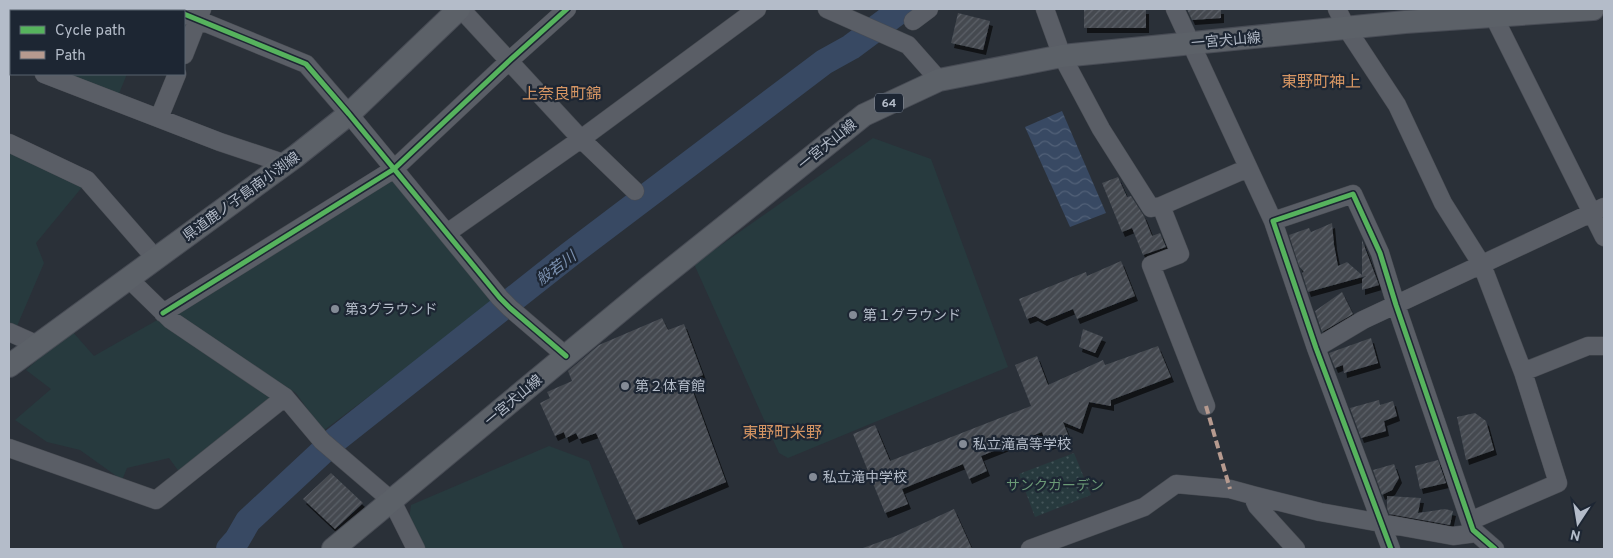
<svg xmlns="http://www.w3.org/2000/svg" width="1613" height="558" font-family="Overpass,'Noto Sans JP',sans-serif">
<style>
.green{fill:#273a3e}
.garden{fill:url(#garden-dots)}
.water{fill:url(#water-waves)}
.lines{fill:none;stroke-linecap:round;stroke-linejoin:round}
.river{stroke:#384963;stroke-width:26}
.building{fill:url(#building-hatch);filter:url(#shadow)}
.minor-casing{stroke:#484c53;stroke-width:19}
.major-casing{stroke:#484c55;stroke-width:24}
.minor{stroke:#5a5e66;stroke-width:18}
.major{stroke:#5c6168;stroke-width:22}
.quiet{stroke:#b69a8f;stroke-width:4;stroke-dasharray:8 4;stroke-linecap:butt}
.cycleway-casing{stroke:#1d2633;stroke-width:8}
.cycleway{stroke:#56b35d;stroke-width:5}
.poi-dot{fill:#848b96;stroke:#1d2633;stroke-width:2}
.labels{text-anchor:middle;stroke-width:4.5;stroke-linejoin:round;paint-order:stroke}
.shield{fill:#1d2633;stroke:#878f9c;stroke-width:1}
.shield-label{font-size:12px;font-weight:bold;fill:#b4bcc9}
.street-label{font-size:14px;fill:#b4bcc9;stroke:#1d2633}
.poi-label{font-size:14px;fill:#b4bcc9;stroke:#1d2633;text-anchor:start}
.park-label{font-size:14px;fill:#6b9a76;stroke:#1d2633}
.water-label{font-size:15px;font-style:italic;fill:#7c92b1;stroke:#1d2633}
.quarter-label{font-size:16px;fill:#d59563;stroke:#1d2633}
</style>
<defs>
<pattern id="garden-dots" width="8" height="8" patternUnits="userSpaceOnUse" patternTransform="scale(1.25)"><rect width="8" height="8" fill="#273a3e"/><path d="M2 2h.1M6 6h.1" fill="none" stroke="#445559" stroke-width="1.8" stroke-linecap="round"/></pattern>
<pattern id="water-waves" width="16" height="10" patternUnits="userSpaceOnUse" patternTransform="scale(1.25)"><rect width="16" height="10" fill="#384963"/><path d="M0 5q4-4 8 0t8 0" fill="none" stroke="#526178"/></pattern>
<pattern id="building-hatch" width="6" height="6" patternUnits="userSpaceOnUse" patternTransform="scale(1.25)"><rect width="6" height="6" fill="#444950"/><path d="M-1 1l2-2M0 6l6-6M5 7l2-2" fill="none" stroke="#5d6168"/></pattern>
<filter id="shadow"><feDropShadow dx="3" dy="5" stdDeviation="0" flood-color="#0009"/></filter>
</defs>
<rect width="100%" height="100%" fill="#2a3038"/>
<path class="green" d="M9 9H153L152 11H11V54L9 53Z
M61 74H127L118 96Z
M873 138 931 159 1008 367 788 458 779 453 694 264Z
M9 150 83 186 36 243 44 263 17 326 9 322Z
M392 179 493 303 323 431 296 393 175 316Z
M159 319 273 398 180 473 169 458 127 468 122 480 80 450 47 442 15 420 51 389 26 370 71 330 94 356Z
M549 446 589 461 624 549H423L409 520 411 505Z"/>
<path class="garden" d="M1074 453 1091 495 1035 517 1019 474Z"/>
<path class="water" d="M1062 111 1106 213 1070 227 1025 127Z"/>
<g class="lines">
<path class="river" d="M229 549 237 540 248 521 335 440 569 255 824 62 851 47 902 9"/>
</g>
<path class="building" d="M1084 9H1146V28H1084Z
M1187 9H1221V18L1192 20Z
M958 13 990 21 983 50 951 43Z
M1118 177 1127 197 1131 196 1144 216 1152 236 1160 233 1166 247 1143 255 1132 228 1122 232 1102 183Z
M1332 223 1334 245 1338 266 1347 262 1362 275V240L1379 285 1362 290V279L1366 276 1308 292 1302 273 1304 272 1299 266 1289 235 1309 228 1311 232Z
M1121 261 1135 296 1077 319 1073 309 1044 321 1035 316 1027 319 1019 299 1086 272 1087 276Z
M1342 292 1353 314 1322 332 1315 311Z
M662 318 668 330 684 324 703 375 689 381 726 482 636 520 596 433 579 439 576 433 566 438 564 432 555 436 540 403 550 398 547 392 572 381 568 371 599 345Z
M1083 329 1103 337 1095 353 1079 347Z
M1371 338 1378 363 1344 373 1343 365 1335 368 1329 353Z
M1158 346 1171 377 1111 400V406L1089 402 1080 429 1063 422 1069 437 1047 446 1042 432 981 456 987 471 969 479 963 464 902 489 908 504 885 513 853 434 875 425 890 461 1031 406 1015 365 1037 356 1048 385 1103 360 1105 365Z
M1379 400 1380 405 1393 401 1397 416 1384 421 1386 431 1361 438 1350 408Z
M1475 413 1486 421 1494 450 1466 460 1457 417Z
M1438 460 1446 483 1420 489 1415 466Z
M1394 464 1399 478 1392 490 1382 495 1373 470Z
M331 473 363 503 335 529 303 499Z
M1387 496 1421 498 1418 513 1445 509 1453 511 1450 525 1389 514 1387 508Z
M954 509 972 549H863V548L896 536Z"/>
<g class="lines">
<g class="minor-casing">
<path id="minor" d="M461 9 581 139 635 191
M827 9 908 45 939 80
M1045 9 1062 56 1101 129 1151 208 1161 206 1180 254 1151 265 1206 406
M1175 9 1273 221
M1337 9 1347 29 1397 105 1443 203 1482 265 1523 372 1558 483 1470 521
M184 14 306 64 349 114 500 298 510 308 566 356
M1494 17 1604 237
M913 21 929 9
M184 55 202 9
M9 60 11 61
M44 74 220 142 286 164
M159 118 177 74
M9 143 87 180 156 259
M1161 206 1248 168
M447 233 581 139 757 9
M128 278 171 320 285 397 322 441 392 501 416 549
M163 313 394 169 509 61 567 9
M9 332 38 345
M1316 348 1363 320 1604 207
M1523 372 1588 346H1604
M9 448 156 500 285 397
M1252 495 1320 512 1453 536 1476 533
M1030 549 1144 507 1176 484 1230 489 1252 495 1257 506 1296 549
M1391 549 1316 348 1273 221 1353 194 1380 253 1396 305 1473 530 1495 549"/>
</g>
<g class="major-casing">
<path id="major" d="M9 366 296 156 349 114 459 9
M333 549 649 287 864 115 939 80 1062 56 1405 22 1593 9"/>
</g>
<use href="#minor" class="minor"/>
<use href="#major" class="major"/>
<path class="quiet" d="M1206 406 1230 489"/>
<g class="cycleway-casing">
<path id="cycleway" d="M184 14 306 64 349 114 500 298 510 308 566 356
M163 313 394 169 509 61 567 9
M1391 549 1316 348 1273 221 1353 194 1380 253 1396 305 1473 530 1495 549"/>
</g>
<use href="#cycleway" class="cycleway"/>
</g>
<g class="poi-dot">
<circle cx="335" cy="309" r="5"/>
<circle cx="853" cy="315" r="5"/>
<circle cx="625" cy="386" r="5"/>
<circle cx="963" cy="444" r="5"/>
<circle cx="813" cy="477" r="5"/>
</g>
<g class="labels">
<rect class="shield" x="875" y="93.5" width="28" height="19" rx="4"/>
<g class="shield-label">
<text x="889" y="107">64</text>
</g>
<g class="street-label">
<text transform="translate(1226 40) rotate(-5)" y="5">一宮犬山線</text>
<text transform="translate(827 144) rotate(-39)" y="5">一宮犬山線</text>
<text transform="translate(241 196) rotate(-36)" y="5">県道鹿ノ子島南小渕線</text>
<text transform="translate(513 400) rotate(-40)" y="5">一宮犬山線</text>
</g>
<g class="poi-label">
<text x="345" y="314">第3グラウンド</text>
<text x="863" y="320">第１グラウンド</text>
<text x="635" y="391">第２体育館</text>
<text x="973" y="449">私立滝高等学校</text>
<text x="823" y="482">私立滝中学校</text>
</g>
<g class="park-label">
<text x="1055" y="490">サンクガーデン</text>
</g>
<g class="water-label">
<text transform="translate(556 268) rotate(-37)" y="5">般若川</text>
</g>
<g class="quarter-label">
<text x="1321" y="87">東野町神上</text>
<text x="562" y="99">上奈良町錦</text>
<text x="782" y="438">東野町米野</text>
</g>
</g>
<rect width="1613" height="558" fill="none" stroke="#b4bcc9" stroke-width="20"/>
<rect x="10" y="10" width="175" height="65" fill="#1d2633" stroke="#59626f"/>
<rect x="20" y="26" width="25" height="8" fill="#56b35d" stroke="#59626f"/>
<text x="55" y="35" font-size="15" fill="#b4bcc9">Cycle path</text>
<rect x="20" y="51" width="25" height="8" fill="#b69a8f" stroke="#59626f"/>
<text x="55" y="60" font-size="15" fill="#b4bcc9">Path</text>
<g transform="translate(1578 523) rotate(192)" stroke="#1d2633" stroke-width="4" paint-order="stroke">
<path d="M0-4L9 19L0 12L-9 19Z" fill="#b4bcc9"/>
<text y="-8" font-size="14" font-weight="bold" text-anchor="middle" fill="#b4bcc9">N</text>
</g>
</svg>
